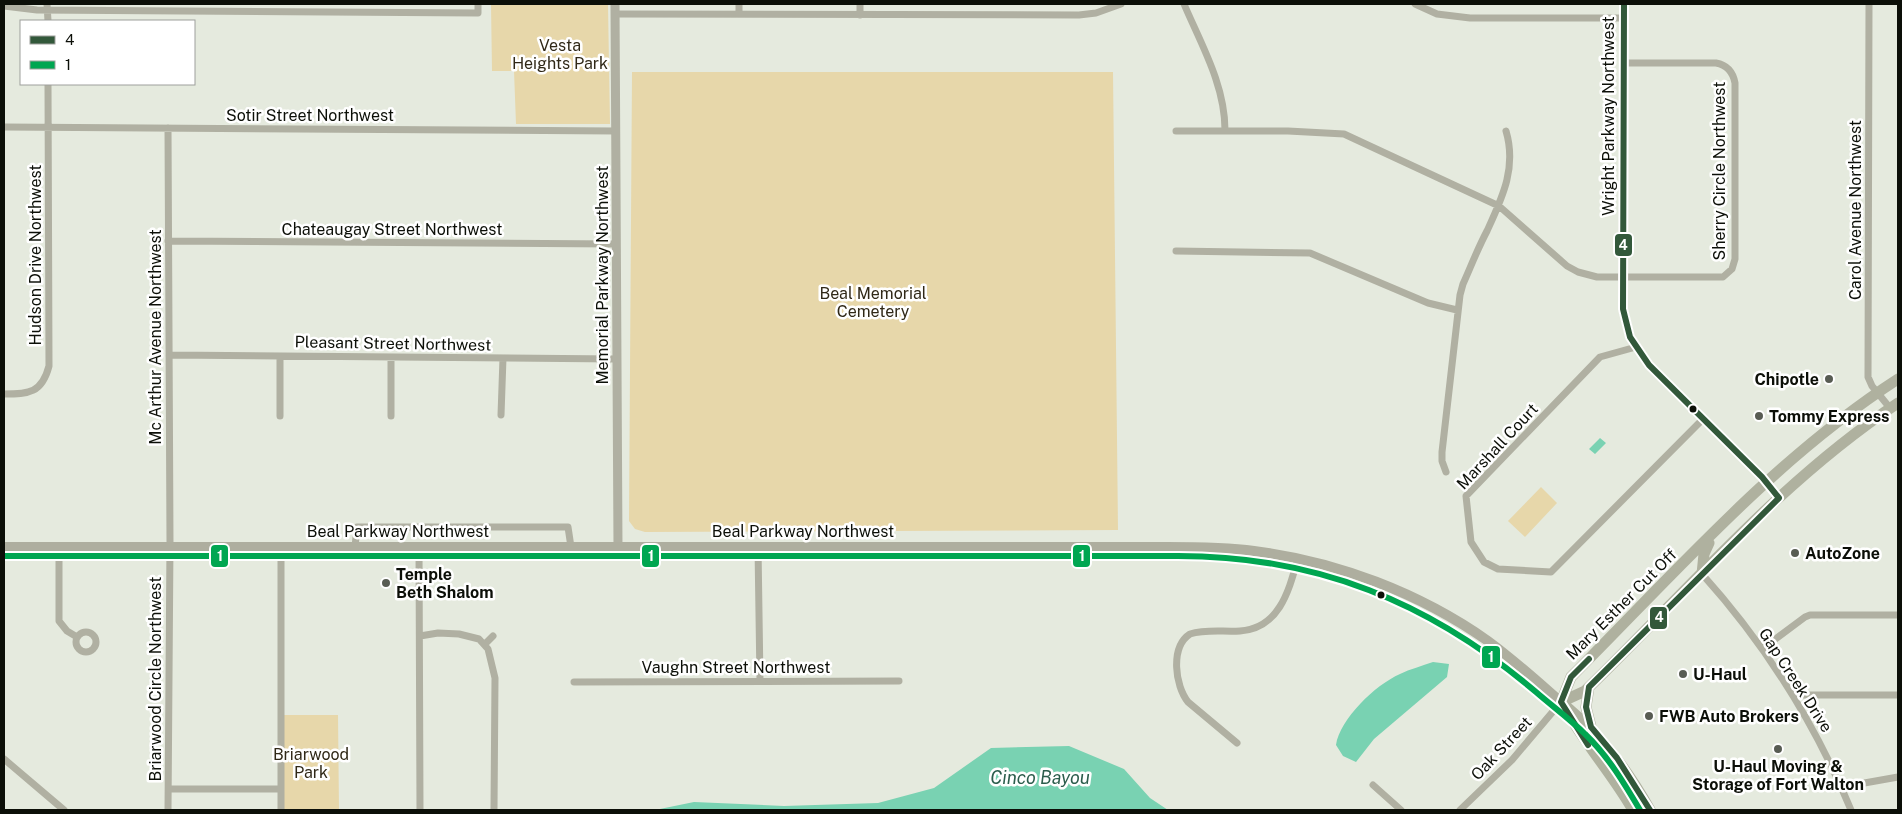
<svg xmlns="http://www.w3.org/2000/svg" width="1902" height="814" font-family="'Public Sans',sans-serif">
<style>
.green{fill:#e7d7aa}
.water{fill:#79d2b2}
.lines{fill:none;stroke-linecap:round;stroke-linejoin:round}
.minor{stroke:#b0b0a2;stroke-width:7}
.tertiary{stroke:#b0b0a2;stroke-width:9}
.secondary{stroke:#aeae9f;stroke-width:10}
.primary{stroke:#afb19f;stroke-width:11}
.bus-1-casing{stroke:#fff;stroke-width:10}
.bus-2-casing{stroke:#fff;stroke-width:10}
.bus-1{stroke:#32583a;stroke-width:6}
.bus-2{stroke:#00a651;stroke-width:6}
.poi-dot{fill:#585c53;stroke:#fff;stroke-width:2}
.bus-dot{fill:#0c0f08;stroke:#fff;stroke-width:2}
.labels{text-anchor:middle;stroke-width:5;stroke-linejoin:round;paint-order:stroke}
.park-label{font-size:16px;fill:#302817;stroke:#fff}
.street-label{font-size:16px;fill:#0c0f08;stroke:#fff}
.poi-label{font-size:16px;font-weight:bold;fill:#0c0f08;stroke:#fff;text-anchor:start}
.water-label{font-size:18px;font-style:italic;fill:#2b5d4c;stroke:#fff}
.line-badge{stroke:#fff;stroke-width:2}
.badge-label{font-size:14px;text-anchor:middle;font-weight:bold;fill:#fff}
</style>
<rect width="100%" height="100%" fill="#e5eade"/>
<path class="green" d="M491 4H608L610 124H516L514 71H492Z
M632 72H1113L1118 530 645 532 635 529 629 521Z
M1541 487 1557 503 1525 537 1508 521Z
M284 715H338L339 810H284Z"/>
<path class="water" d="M1600 438 1606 443 1595 454 1589 449Z
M1433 662 1449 664 1447 677 1374 739 1356 762 1343 756 1336 745C1340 719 1375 685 1400 674 1410 669 1422 666 1433 662Z
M1069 746 1124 769 1150 798 1168 810H655L694 802 784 806 878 803 934 788 991 748Z"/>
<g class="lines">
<path class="minor" d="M47 4 48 21
M739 4V14
M860 4V15
M1184 4C1201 44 1225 85 1225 130
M1415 4 1437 14 1470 18H1624
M1869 4 1868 377 1872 386 1890 408
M4 6 37 10 478 13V4
M615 14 1079 15 1096 13 1121 4
M4 127 616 131
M168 128 170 543 168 810
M1176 131H1288L1344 134 1499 206 1567 266 1578 272 1597 277H1723L1732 269 1735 259V83C1733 72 1727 65 1716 63H1623
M168 241 616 244
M1176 251 1310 253 1428 303 1457 310
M1636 347 1600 357 1466 496 1471 542 1484 562 1498 569 1551 572 1703 419
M169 355 617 359
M4 394C29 394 42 393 49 366L48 84
M501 415 503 358
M280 416V356
M391 416V357
M1446 472 1442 461V452L1460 295 1463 284C1471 266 1478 248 1487 231 1502 198 1517 168 1506 131
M59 547V621L67 631 77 637
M355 547 357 527H568L571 547
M419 547 420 810
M758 547 760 681
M1702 574C1765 644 1815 723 1851 810
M76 642a10 10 0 1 1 20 0a10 10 0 1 1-20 0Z
M420 636 438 633 459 634 479 639 488 649 495 678 494 810
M485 644 493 636
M1762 649 1805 617 1810 615H1898
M574 682 899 681
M1794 695H1898
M1237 743 1188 702C1175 686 1170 647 1190 634 1206 629 1223 632 1240 631 1280 628 1289 590 1298 558
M4 759 64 810
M1373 785 1401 810
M1842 787 1898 777
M169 789H281
M281 810V547
M1460 810 1512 760 1561 702"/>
<path class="tertiary" d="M615 4 618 547
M1624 4 1623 309 1630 337 1649 365 1762 477 1779 498"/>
<path class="secondary" d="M4 547H1167C1196 547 1225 547 1254 551 1336 561 1420 593 1488 641 1514 660 1537 681 1561 702"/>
<path class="primary" d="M1702 574 1704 554 1709 543
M1589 687 1586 707 1591 727
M1561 702 1571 677C1675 573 1774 459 1898 379
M1561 702 1585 691C1686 593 1780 481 1898 403
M1561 702C1601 736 1624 764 1650 810
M1566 710C1586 745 1613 775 1633 810"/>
<g class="bus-1-casing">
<path id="bus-1" d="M1624 4 1623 309 1630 337 1649 365 1762 477 1779 498 1589 687 1586 707 1591 727 1617 758 1650 810
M1588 745 1561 702 1571 677 1589 659"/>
</g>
<g class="bus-2-casing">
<path id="bus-2" d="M4 556H1178C1317 556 1430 602 1536 692 1552 706 1570 719 1585 734 1608 756 1624 783 1640 810"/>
</g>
<use href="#bus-1" class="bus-1"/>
<use href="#bus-2" class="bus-2"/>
</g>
<g class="poi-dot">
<circle cx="1829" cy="379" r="5"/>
<circle cx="1759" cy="416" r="5"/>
<circle cx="1795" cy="553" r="5"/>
<circle cx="386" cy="583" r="5"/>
<circle cx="1683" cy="674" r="5"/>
<circle cx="1649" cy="716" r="5"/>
<circle cx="1778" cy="749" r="5"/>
</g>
<g class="bus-dot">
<circle cx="1693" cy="409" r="4.5"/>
<circle cx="1381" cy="595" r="4.5"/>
</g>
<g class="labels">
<g class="park-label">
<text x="560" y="51">Vesta<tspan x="560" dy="18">Heights Park</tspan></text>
<text x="873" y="299">Beal Memorial<tspan x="873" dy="18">Cemetery</tspan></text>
<text x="311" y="760">Briarwood<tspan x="311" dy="18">Park</tspan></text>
</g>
<g class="street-label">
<text x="310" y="121">Sotir Street Northwest</text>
<text transform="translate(1608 116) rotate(-90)" y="6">Wright Parkway Northwest</text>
<text transform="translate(1719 171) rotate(-90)" y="6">Sherry Circle Northwest</text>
<text transform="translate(1855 210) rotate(-90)" y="6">Carol Avenue Northwest</text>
<text x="392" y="235">Chateaugay Street Northwest</text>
<text transform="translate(35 255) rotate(-90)" y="6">Hudson Drive Northwest</text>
<text transform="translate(602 275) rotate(-90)" y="6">Memorial Parkway Northwest</text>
<text transform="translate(155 337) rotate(-90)" y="6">Mc Arthur Avenue Northwest</text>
<text transform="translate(393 343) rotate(1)" y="6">Pleasant Street Northwest</text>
<text transform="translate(1497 446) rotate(-47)" y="6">Marshall Court</text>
<text x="398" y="537">Beal Parkway Northwest</text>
<text x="803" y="537">Beal Parkway Northwest</text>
<text transform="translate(1621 604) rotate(-45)" y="6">Mary Esther Cut Off</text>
<text x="736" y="673">Vaughn Street Northwest</text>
<text transform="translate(155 679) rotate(-90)" y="6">Briarwood Circle Northwest</text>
<text transform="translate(1796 680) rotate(57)" y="6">Gap Creek Drive</text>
<text transform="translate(1501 748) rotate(-47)" y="6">Oak Street</text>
</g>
<g class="poi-label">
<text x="1819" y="385" text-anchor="end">Chipotle</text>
<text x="1769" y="422">Tommy Express</text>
<text x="1805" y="559">AutoZone</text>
<text x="396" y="580">Temple<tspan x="396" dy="18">Beth Shalom</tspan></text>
<text x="1693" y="680">U-Haul</text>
<text x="1659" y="722">FWB Auto Brokers</text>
<text x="1778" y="772" text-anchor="middle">U-Haul Moving &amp;<tspan x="1778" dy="18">Storage of Fort Walton</tspan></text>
</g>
<g class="water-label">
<text x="1040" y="784">Cinco Bayou</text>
</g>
</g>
<g class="line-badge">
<rect x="1614" y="233" width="19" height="24" rx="5" fill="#32583a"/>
<rect x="210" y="544" width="19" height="24" rx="5" fill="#00a651"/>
<rect x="641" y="544" width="19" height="24" rx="5" fill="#00a651"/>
<rect x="1072" y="544" width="19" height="24" rx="5" fill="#00a651"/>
<rect x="1649" y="606" width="19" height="24" rx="5" fill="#32583a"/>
<rect x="1481" y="645" width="20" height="24" rx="5" fill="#00a651"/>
</g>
<g class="badge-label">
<text x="1623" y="250">4</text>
<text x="220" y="561">1</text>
<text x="651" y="561">1</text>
<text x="1082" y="561">1</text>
<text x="1659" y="622">4</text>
<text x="1491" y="662">1</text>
</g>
<rect width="1902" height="814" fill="none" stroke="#0c0f08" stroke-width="10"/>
<rect x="20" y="20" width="175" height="65" fill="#ffffff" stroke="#9e9f9c"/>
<rect x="30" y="36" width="25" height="8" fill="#32583a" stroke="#9e9f9c"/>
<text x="65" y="45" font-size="15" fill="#0c0f08">4</text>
<rect x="30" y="61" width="25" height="8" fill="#00a651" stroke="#9e9f9c"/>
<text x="65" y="70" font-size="15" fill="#0c0f08">1</text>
</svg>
